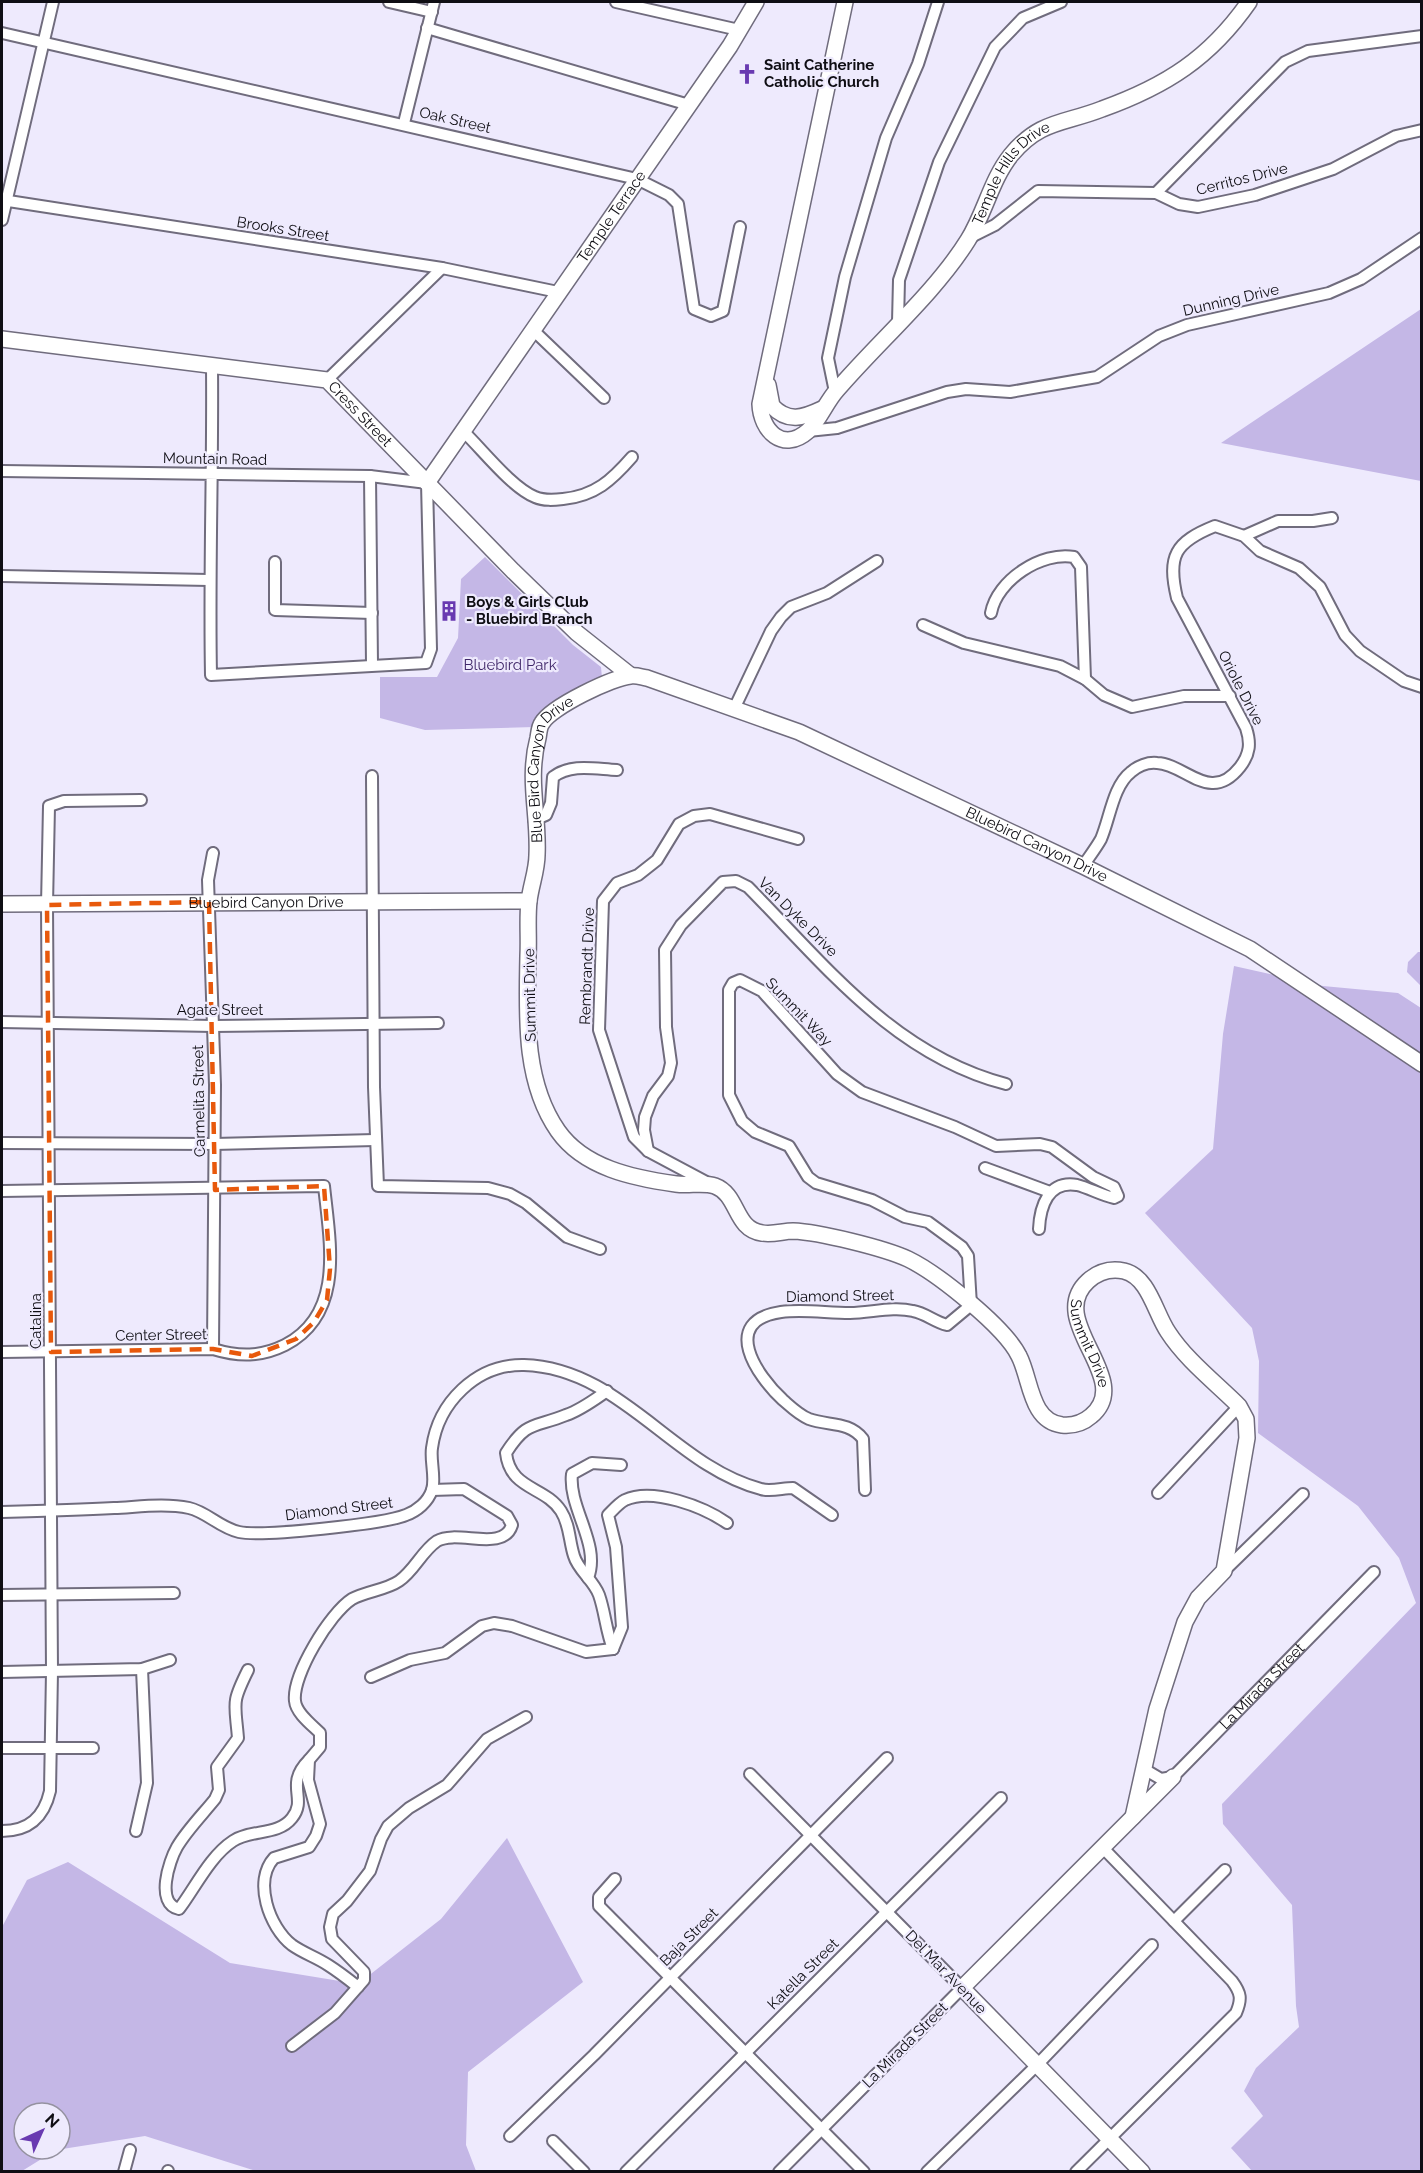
<svg xmlns="http://www.w3.org/2000/svg" width="1423" height="2173" font-family="Raleway,sans-serif">
<style>
.green{fill:#c4b7e6;fill-rule:evenodd}
.lines{fill:none;stroke-linecap:round;stroke-linejoin:round}
.street-casing{stroke:#706c7d;stroke-width:14}
.secondary-casing{stroke:#706c7d;stroke-width:18}
.street{stroke:#fff;stroke-width:10}
.secondary{stroke:#fff;stroke-width:15}
.marked{fill:none;stroke:#e8590c;stroke-width:4.5;stroke-dasharray:12 8;stroke-linejoin:round}
.labels{text-anchor:middle;stroke-width:4.5;stroke-linejoin:round;paint-order:stroke}
.poi-label{font-size:15px;font-weight:bold;fill:#0f0e14;stroke:#eeeafd;text-anchor:start}
.street-label{font-size:15px;fill:#0f0e14;stroke:#eeeafd}
.park-label{font-size:15px;fill:#41296a;stroke:#eeeafd}
</style>
<rect width="100%" height="100%" fill="#eeeafd"/>
<path class="green" d="M1421 309V481L1221 443Z
M485 557 573 645 601 667 602 678 534 727 425 730 380 718V677H437L458 638 461 579Z
M1418 952H1421V986L1407 972 1408 962Z
M1234 966 1323 986 1398 993 1421 1008V2171H1252L1231 2148 1263 2116 1244 2091 1256 2068 1299 2027 1296 2006 1292 1905 1223 1824 1222 1804 1416 1603 1399 1558 1358 1506 1258 1433 1259 1361 1252 1328 1145 1213 1213 1149 1223 1034Z
M507 1838 583 1982 468 2072 466 2145 476 2171H256L145 2136 56 2150 22 2171 2 2172V1927L27 1880 68 1862 230 1963 358 1984 441 1919ZM24 2113H60V2149H24Z"/>
<g class="lines">
<g class="street-casing">
<g id="street">
<path d="M389 2 432 12"/>
<path d="M616 2 739 30"/>
<path d="M427 28 689 105"/>
<path d="M2 33 637 179 669 195 678 204 694 309 711 316 723 311 740 227"/>
<path d="M404 123 434 2"/>
<path d="M1156 193 1285 62 1308 51 1422 36"/>
<path d="M2 200 442 268 558 292"/>
<path d="M2 220 53 2"/>
<path d="M969 238 995 225 1038 191 1156 193 1179 204 1198 207 1255 195 1333 169 1396 136 1422 130"/>
<path d="M898 322 899 280 939 162 995 47 1023 18 1061 2"/>
<path d="M533 330 604 398"/>
<path d="M327 380 442 268"/>
<path d="M835 392 828 358 845 277 886 138 918 64 938 2"/>
<path d="M463 431C482 449 511 487 535 497 544 501 554 500 563 499 595 496 612 480 632 457"/>
<path d="M808 431 837 428 947 392 966 389 1010 392 1097 377 1159 336 1187 325 1329 293 1361 279 1422 238"/>
<path d="M2 471 370 476 427 483 431 649 426 663 211 675C209 572 213 469 212 366"/>
<path d="M370 476 372 664"/>
<path d="M1244 536 1278 521H1313L1332 518"/>
<path d="M275 562V610L372 613"/>
<path d="M2 576 209 580"/>
<path d="M991 613C997 580 1042 551 1074 557L1081 567 1085 679"/>
<path d="M923 625 964 643 1060 666 1085 679 1104 695 1132 707 1184 696H1230"/>
<path d="M734 709 771 631 781 617 791 607 827 593 877 561"/>
<path d="M372 776 374 1087 378 1186 488 1188 510 1194 526 1203 567 1237 600 1249"/>
<path d="M534 820 546 815 551 803 553 777C571 763 595 769 617 770"/>
<path d="M1083 866C1089 857 1096 848 1101 839 1110 818 1113 786 1131 772 1138 766 1148 762 1157 763 1186 764 1210 805 1240 767 1250 754 1251 743 1246 728L1177 598C1167 556 1175 542 1215 526L1244 536 1260 551 1299 568 1320 587 1345 635 1360 651 1404 681 1422 687"/>
<path d="M2 1022 213 1026 438 1023"/>
<path d="M2 1143 214 1144 375 1140"/>
<path d="M648 1151 644 1130 645 1117 653 1096 668 1076 671 1063 666 1027 665 950 681 925 723 882 736 881 748 887C825 965 894 1055 1006 1084"/>
<path d="M985 1168 1050 1192"/>
<path d="M708 1183 648 1151 634 1137 599 1030 603 901 617 883 638 875 657 860 679 824 694 816 710 814 798 839"/>
<path d="M2 1191 324 1186C330 1243 345 1314 285 1345 261 1357 239 1357 213 1349L2 1352"/>
<path d="M213 1349 215 1085 208 880 213 853"/>
<path d="M607 1391C594 1400 581 1410 566 1415 534 1428 527 1420 506 1453 510 1490 545 1486 561 1511 570 1525 569 1541 574 1556 578 1570 594 1581 599 1595 605 1612 606 1631 613 1649"/>
<path d="M865 1490 863 1439C849 1421 828 1426 809 1419 799 1415 791 1407 783 1400 757 1376 719 1321 781 1312 803 1309 827 1313 850 1313 870 1313 893 1306 913 1311 925 1313 935 1322 947 1325L971 1305 968 1256 962 1247 928 1222 905 1217 872 1200 816 1183 808 1177 789 1146 755 1132 742 1121 729 1095V990L733 983 740 980 762 991 837 1074 862 1092 955 1127 996 1146 1040 1144 1052 1147 1093 1177 1114 1187 1118 1196 1114 1198C1101 1195 1089 1188 1077 1185 1048 1180 1040 1207 1039 1229"/>
<path d="M1158 1493 1239 1406"/>
<path d="M2 1512C39 1511 76 1510 114 1508 138 1507 165 1503 189 1508 207 1512 220 1528 239 1532 261 1537 384 1524 406 1515 417 1511 428 1502 432 1490 436 1478 430 1461 432 1448 438 1403 476 1364 524 1365 621 1368 673 1466 761 1489 770 1492 783 1488 793 1488L832 1515"/>
<path d="M1224 1571 1303 1494"/>
<path d="M588 1578C601 1544 568 1508 572 1474L592 1463 621 1465"/>
<path d="M2 1595 174 1593"/>
<path d="M613 1649 622 1627 616 1547 608 1515C613 1510 619 1503 625 1500 653 1487 704 1507 727 1523"/>
<path d="M248 1670C231 1704 235 1702 238 1738L217 1767 219 1790 215 1799C203 1814 187 1830 177 1847 169 1861 155 1904 179 1909 195 1888 210 1856 233 1841 251 1829 278 1836 292 1818 308 1798 284 1785 309 1760"/>
<path d="M2 1672 142 1669 170 1660"/>
<path d="M371 1677 410 1660 445 1653 482 1626 494 1623 512 1626 586 1652 613 1649"/>
<path d="M2 1748H93"/>
<path id="s1" d="M1144 1769 1161 1779 1173 1777 1374 1572"/>
<path d="M750 1774 962 1988 779 2172"/>
<path d="M2 1831C29 1831 44 1817 50 1791L52 1671 47 905 49 806 64 801 141 800"/>
<path d="M136 1831 147 1783 142 1669"/>
<path d="M615 1879 599 1897V1906L864 2172"/>
<path d="M1174 1921 1225 1870"/>
<path d="M358 1987C348 1979 339 1972 328 1965 316 1957 303 1953 292 1945 269 1927 253 1881 274 1858L309 1847 316 1836 320 1824 308 1780 309 1760 320 1747V1733C312 1725 296 1713 295 1701 292 1675 330 1613 352 1599 367 1591 386 1590 399 1581 414 1571 422 1551 437 1541 458 1529 503 1553 512 1525L507 1516 464 1489 432 1490"/>
<path d="M292 2046 335 2013 364 1980V1972L332 1939 330 1927 333 1914 347 1901 370 1871 381 1839 388 1826 409 1808 447 1785 487 1739 526 1717"/>
<path d="M510 2136 594 2055 887 1758"/>
<path d="M553 2141 584 2172"/>
<path d="M168 2171V2172"/>
<path d="M124 2172 130 2150"/>
<path d="M626 2172 1001 1798"/>
<path d="M927 2172 1037 2065 1152 1945"/>
<path d="M1076 2172 1236 2013C1242 1999 1241 1993 1232 1981L1103 1848"/>
</g>
</g>
<g class="secondary-casing">
<g id="secondary">
<path id="s2" d="M845 2 760 404C761 431 783 453 808 431 819 421 826 402 837 390 878 342 935 293 968 240 985 213 991 180 1011 155 1040 120 1064 124 1102 109 1166 86 1210 58 1249 2"/>
<path id="s3" d="M2 339 327 380 513 571 577 633 630 675"/>
<path d="M768 385 772 406C788 423 803 418 822 409"/>
<path id="s4" d="M427 483 730 46 756 2"/>
<path id="s5" d="M2 904 529 901"/>
<path id="s6" d="M1133 1817 1157 1709 1185 1622 1198 1598 1224 1571 1247 1438 1246 1419 1239 1406C1216 1383 1186 1360 1168 1332 1155 1313 1149 1277 1124 1271 1110 1268 1098 1272 1088 1281 1044 1321 1136 1379 1091 1416 1083 1423 1073 1426 1062 1425 1030 1421 1031 1379 1019 1356 1005 1327 937 1273 908 1259 884 1248 819 1232 793 1231 783 1231 773 1235 762 1233 734 1229 739 1195 715 1186 704 1182 688 1186 676 1184 633 1178 584 1168 558 1131 523 1081 527 1014 528 956 529 938 527 919 529 901 531 885 537 870 537 855 539 814 527 780 538 738 539 733 539 727 542 723 551 707 613 677 631 676 636 675 641 677 647 678L799 732 1083 866 1250 949 1422 1064"/>
<path d="M1142 2172 962 1988 1173 1777"/>
</g>
</g>
<use href="#street" class="street"/>
<use href="#secondary" class="secondary"/>
</g>
<path class="marked" d="M209 902 215 1190 324 1186 330 1269 327 1300 314 1322 296 1339 252 1356 213 1349 51 1352 47 905Z"/>
<defs>
<g id="church-bare" transform="scale(1.62)"><path d="M-1.2-6h2.4v3.5h3.3v2.4h-3.3V6h-2.4V-.1h-3.3v-2.4h3.3Z" fill="#693ab1" stroke="#eeeafd" stroke-width="2.5" paint-order="stroke"/></g>
<g id="building-bare" transform="scale(1.62)"><path d="M-4-6H4V6H1V3H-1V6H-4ZM-2.5-4.3h1.7v1.8h-1.7ZM.8-4.3h1.7v1.8H.8ZM-2.5-1h1.7V.8h-1.7ZM.8-1h1.7V.8H.8Z" fill="#693ab1" stroke="#eeeafd" stroke-width="2.5" paint-order="stroke"/></g>
</defs>
<g fill-rule="evenodd">
<use href="#church-bare" x="747" y="74"/>
<use href="#building-bare" x="449" y="611"/>
</g>
<g class="labels">
<g class="poi-label">
<text x="764" y="70">Saint Catherine<tspan x="764" dy="17">Catholic Church</tspan></text>
<text x="466" y="607">Boys &amp; Girls Club<tspan x="466" dy="17">- Bluebird Branch</tspan></text>
</g>
<g class="street-label">
<text transform="translate(455 120) rotate(13)" y="5">Oak Street</text>
<text dy="5" stroke="none"><textPath href="#s2" startOffset="814">Temple Hills Drive</textPath></text>
<text transform="translate(1242 179) rotate(-14)" y="5">Cerritos Drive</text>
<text dy="5" stroke="none"><textPath href="#s4" startOffset="324">Temple Terrace</textPath></text>
<text transform="translate(283 229) rotate(9)" y="5">Brooks Street</text>
<text transform="translate(1231 300) rotate(-13)" y="5">Dunning Drive</text>
<text dy="5" stroke="none"><textPath href="#s3" startOffset="375">Cress Street</textPath></text>
<text transform="translate(215 459) rotate(1)" y="5">Mountain Road</text>
<text transform="translate(1241 688) rotate(63)" y="5">Oriole Drive</text>
<text dy="5" stroke="none"><textPath href="#s6" startOffset="1834">Blue Bird Canyon Drive</textPath></text>
<text dy="5" stroke="none"><textPath href="#s6" startOffset="2418">Bluebird Canyon Drive</textPath></text>
<text dy="5" stroke="none"><textPath href="#s5" startOffset="264">Bluebird Canyon Drive</textPath></text>
<text transform="translate(798 917) rotate(45)" y="5">Van Dyke Drive</text>
<text transform="translate(587 966) rotate(-88)" y="5">Rembrandt Drive</text>
<text transform="translate(530 995) rotate(-91)" y="5">Summit Drive</text>
<text x="220" y="1015">Agate Street</text>
<text transform="translate(799 1012) rotate(46)" y="5">Summit Way</text>
<text transform="translate(199 1101) rotate(-91)" y="5">Carmelita Street</text>
<text transform="translate(840 1296) rotate(-1)" y="5">Diamond Street</text>
<text transform="translate(36 1321) rotate(-90)" y="5">Catalina</text>
<text transform="translate(161 1335) rotate(-1)" y="5">Center Street</text>
<text dy="5" stroke="none"><textPath href="#s6" startOffset="723">Summit Drive</textPath></text>
<text transform="translate(339 1509) rotate(-7)" y="5">Diamond Street</text>
<text dy="5" stroke="none"><textPath href="#s1" startOffset="159">La Mirada Street</textPath></text>
<text transform="translate(689 1937) rotate(-45)" y="5">Baja Street</text>
<text transform="translate(946 1972) rotate(46)" y="5">Del Mar Avenue</text>
<text transform="translate(803 1974) rotate(-45)" y="5">Katella Street</text>
<text transform="translate(905 2045) rotate(-45)" y="5">La Mirada Street</text>
</g>
<g class="park-label">
<text x="510" y="670">Bluebird Park</text>
</g>
</g>
<rect width="1423" height="2173" fill="none" stroke="#0f0e14" stroke-width="6"/>
<g transform="translate(42 2131) rotate(45)"><circle r="28" fill="#eeeafd" stroke="#9592a0" stroke-width="1.5"/>
<path d="M0-4.5L10 22L0 15L-10 22Z" fill="#693ab1"/>
<text y="-9" font-size="16" font-weight="bold" text-anchor="middle" fill="#0f0e14">N</text>
</g>
</svg>
